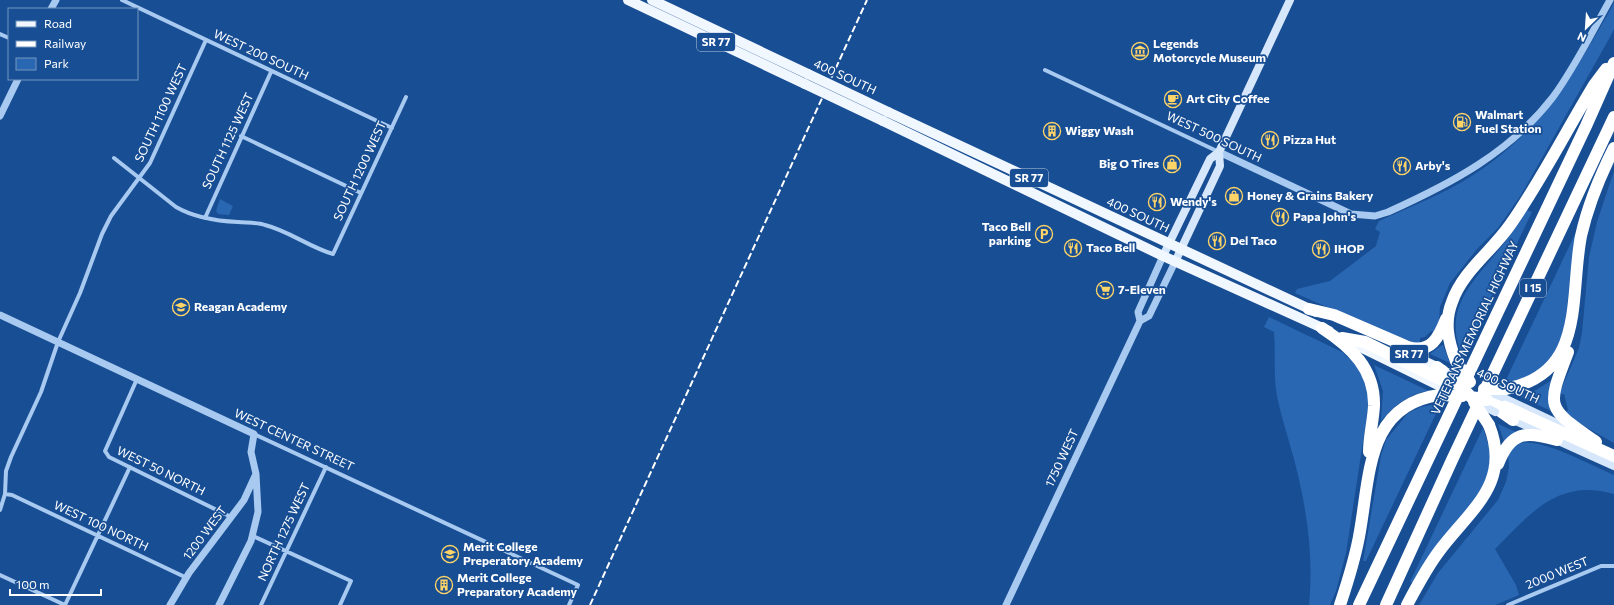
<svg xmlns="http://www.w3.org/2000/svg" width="1614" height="605" font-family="Commissioner,sans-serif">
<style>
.green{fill:#2a67b2}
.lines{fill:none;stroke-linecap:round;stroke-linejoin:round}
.minor{stroke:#a8c9f0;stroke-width:4}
.tertiary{stroke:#a8c9f0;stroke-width:7}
.secondary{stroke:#d6e6fb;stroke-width:8}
.primary{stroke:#f1f7ff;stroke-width:10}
.motorway{stroke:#fff;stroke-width:12}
.rail{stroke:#fff;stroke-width:2;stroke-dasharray:7 3;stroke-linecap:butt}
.secondary-bridge{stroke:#d6e6fb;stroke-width:8}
.primary-bridge{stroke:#f1f7ff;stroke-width:10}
.motorway-bridge{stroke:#fff;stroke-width:12}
.labels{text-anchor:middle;stroke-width:3.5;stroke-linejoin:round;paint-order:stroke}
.shield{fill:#184e94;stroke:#bacadf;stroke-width:1}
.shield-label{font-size:11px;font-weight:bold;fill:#fff}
.poi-label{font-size:12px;font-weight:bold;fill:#fff;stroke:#184e94;text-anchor:start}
.street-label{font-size:12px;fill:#fff;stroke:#184e94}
</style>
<rect width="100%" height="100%" fill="#184e94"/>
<path class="green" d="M1614 3V29L1610 37 1521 195 1498 228 1477 249 1450 283 1440 307 1438 333 1431 331 1425 337 1420 338V344L1386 333 1295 293 1297 289 1330 281 1376 246 1380 232 1375 229 1379 221C1403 210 1428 200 1451 188 1532 145 1571 80 1614 3Z
M1614 171V443L1570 418 1565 412 1568 410 1564 394H1559L1579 348 1582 333 1589 257 1597 222Z
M220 199 233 206 229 215 218 214 216 211Z
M1527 210 1532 212 1463 357C1442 311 1470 285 1497 252 1508 239 1518 225 1527 210Z
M1575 234 1578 236 1571 266 1565 330 1558 351 1538 372 1510 383 1505 382Z
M1269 317 1342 352 1353 362 1360 372 1362 371 1370 396 1346 553 1336 591 1330 605H1309C1313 565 1309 524 1300 484 1294 454 1283 425 1277 396 1273 374 1276 353 1274 332L1264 327Z
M1442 345H1443L1450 363 1430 354Z
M1374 365 1429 391C1409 393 1394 406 1381 421L1383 391Z
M1552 380 1550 406 1551 411 1519 396 1536 390Z
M1441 403 1366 561H1363L1381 456 1386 440 1408 413 1421 407Z
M1498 424 1516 432 1504 441Z
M1483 428 1491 453 1487 483 1414 583 1410 582Z
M1520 441 1521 443C1544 439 1592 466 1614 475V494C1558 478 1531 513 1495 549L1516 585 1519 595 1495 605H1419L1438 573 1498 500 1506 482 1509 467 1508 454Z"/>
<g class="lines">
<path class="minor" d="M122 0 392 128
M0 34 9 38
M1045 70 1219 152
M241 136 361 193
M114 158 176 207C195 218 216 221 238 222 246 223 257 222 265 225 289 231 309 247 333 254L406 97
M205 218 271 72
M137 379 105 451 109 457 231 517
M254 434 578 585 569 605
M5 494 12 495 187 578
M0 510 5 494 6 471 11 457 41 392 58 342 80 293 102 234 111 216 150 163 206 40
M253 536 351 581 340 605
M0 575 65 605
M65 605 130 467
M261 605 326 467
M1508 605 1601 566H1614"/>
<path class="tertiary" d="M51 9 56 0
M0 116 18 79
M1219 152 1351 214 1375 216 1388 212C1450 184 1510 153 1553 97 1575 67 1592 32 1610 0
M0 315 254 434 251 452 256 474 258 512 251 541 219 605
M1140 321 1138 312 1163 256
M170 605 189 573 244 500 255 476
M1006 605 1140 321 1149 316 1175 262"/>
<path class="secondary" d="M1163 256 1210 159 1219 152 1290 0
M1175 262 1220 166 1219 152
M1502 397 1576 432
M1509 418 1542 433
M1552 438 1614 466"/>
<path class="primary" d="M628 0 805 84
M652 0 808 74
M888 112 1316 312
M883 121 1163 256 1329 331
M1348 341 1444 388
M1396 348 1443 370"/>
<path class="motorway" d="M1309 309 1334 315 1408 347C1431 354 1439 337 1446 319
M1322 328C1351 347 1375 369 1374 406 1373 422 1369 437 1369 452
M1342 338 1365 342 1438 378 1460 385
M1568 352C1546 409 1546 407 1596 442
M1456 361C1448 341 1444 322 1452 302 1462 272 1492 251 1510 225 1541 181 1566 131 1594 85L1606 69
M1437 367 1454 380
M1505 389C1587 374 1569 298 1581 236 1588 205 1600 176 1614 148
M1487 400 1508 408 1614 456
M1496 408 1513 420
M1498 464C1511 431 1525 431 1557 440
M1340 605C1348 581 1356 556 1360 531 1370 475 1367 404 1440 395
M1359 605 1586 126 1614 63
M1386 605 1452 460 1614 117
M1407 605C1417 586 1427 567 1440 550 1471 509 1512 483 1489 425"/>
<path class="rail" d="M590 605 867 0"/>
<path class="secondary-bridge" d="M1488 391 1502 397
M1475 402 1495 412"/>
<path class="primary-bridge" d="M808 74 888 112
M805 84 883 121
M1451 373 1470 382"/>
<path class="motorway-bridge" d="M1456 361 1470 382
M1460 385 1471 397 1487 400
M1484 389H1505
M1440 395 1462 396
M1474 402 1489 425"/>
</g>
<defs>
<g id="museum-ring" transform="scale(0.9)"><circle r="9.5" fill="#184e94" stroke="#ffd467" stroke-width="1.5"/><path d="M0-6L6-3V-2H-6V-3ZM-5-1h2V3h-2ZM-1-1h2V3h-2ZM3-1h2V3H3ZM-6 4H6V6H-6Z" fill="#ffd467"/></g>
<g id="cafe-ring" transform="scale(0.9)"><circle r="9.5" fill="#184e94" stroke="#ffd467" stroke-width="1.5"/><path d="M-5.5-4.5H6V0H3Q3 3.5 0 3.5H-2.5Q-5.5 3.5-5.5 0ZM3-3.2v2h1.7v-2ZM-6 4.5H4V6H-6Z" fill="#ffd467"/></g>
<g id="fuel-ring" transform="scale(0.9)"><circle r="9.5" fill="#184e94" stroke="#ffd467" stroke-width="1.5"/><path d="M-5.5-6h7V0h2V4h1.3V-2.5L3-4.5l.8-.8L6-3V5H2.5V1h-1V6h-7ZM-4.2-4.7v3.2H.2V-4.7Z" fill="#ffd467"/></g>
<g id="building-ring" transform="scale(0.9)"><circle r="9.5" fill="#184e94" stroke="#ffd467" stroke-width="1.5"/><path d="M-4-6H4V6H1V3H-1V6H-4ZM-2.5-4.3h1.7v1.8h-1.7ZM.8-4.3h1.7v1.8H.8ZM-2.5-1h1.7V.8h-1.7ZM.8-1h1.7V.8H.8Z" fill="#ffd467"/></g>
<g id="restaurant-ring" transform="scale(0.9)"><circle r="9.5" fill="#184e94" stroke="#ffd467" stroke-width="1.5"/><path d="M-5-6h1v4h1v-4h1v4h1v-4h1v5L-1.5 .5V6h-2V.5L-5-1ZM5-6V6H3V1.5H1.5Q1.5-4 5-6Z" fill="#ffd467"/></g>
<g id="shop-ring" transform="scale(0.9)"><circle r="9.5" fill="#184e94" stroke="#ffd467" stroke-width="1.5"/><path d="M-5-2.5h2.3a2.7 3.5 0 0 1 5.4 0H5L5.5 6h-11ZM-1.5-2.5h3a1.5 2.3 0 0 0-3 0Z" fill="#ffd467"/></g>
<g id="parking-ring" transform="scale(0.9)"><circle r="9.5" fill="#184e94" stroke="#ffd467" stroke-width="1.5"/><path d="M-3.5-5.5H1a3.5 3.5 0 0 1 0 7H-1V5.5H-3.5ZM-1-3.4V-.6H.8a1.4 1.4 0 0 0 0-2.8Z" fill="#ffd467"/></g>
<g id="supermarket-ring" transform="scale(0.9)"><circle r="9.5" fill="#184e94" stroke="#ffd467" stroke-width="1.5"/><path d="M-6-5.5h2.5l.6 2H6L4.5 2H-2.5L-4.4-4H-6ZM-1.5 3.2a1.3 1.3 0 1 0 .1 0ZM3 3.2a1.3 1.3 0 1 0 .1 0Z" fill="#ffd467"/></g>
<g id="school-ring" transform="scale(0.9)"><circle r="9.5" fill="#184e94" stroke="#ffd467" stroke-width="1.5"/><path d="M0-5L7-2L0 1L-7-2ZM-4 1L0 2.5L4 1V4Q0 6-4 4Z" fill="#ffd467"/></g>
</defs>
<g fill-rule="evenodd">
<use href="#museum-ring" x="1140" y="51"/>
<use href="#cafe-ring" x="1173" y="99"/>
<use href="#fuel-ring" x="1462" y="122"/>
<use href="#building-ring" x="1052" y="131"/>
<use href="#restaurant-ring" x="1270" y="140"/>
<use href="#shop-ring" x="1172" y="164"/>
<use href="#restaurant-ring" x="1402" y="166"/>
<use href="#shop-ring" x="1234" y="196"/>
<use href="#restaurant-ring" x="1157" y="202"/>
<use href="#restaurant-ring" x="1280" y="217"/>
<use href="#parking-ring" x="1044" y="234"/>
<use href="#restaurant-ring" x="1217" y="241"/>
<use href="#restaurant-ring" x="1073" y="248"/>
<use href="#restaurant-ring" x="1321" y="249"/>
<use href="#supermarket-ring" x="1105" y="290"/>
<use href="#school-ring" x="181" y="307"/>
<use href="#school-ring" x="450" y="554"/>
<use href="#building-ring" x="444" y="585"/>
</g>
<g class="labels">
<g class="shield">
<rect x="697" y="33" width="38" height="18" rx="3"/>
<rect x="1010" y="169" width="38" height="18" rx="3"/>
<rect x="1520" y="279" width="26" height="18" rx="3"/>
<rect x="1390" y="345" width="38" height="18" rx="3"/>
</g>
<g class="shield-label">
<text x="716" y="46">SR 77</text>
<text x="1029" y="182">SR 77</text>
<text x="1533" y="292">I 15</text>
<text x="1409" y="358">SR 77</text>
</g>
<g class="poi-label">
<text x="1153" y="48">Legends<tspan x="1153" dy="14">Motorcycle Museum</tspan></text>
<text x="1186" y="103">Art City Coffee</text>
<text x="1475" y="119">Walmart<tspan x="1475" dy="14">Fuel Station</tspan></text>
<text x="1065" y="135">Wiggy Wash</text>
<text x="1283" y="144">Pizza Hut</text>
<text x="1159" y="168" text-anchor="end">Big O Tires</text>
<text x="1415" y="170">Arby's</text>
<text x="1247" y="200">Honey &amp; Grains Bakery</text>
<text x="1170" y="206">Wendy's</text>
<text x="1293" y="221">Papa John's</text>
<text x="1031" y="231" text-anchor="end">Taco Bell<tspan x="1031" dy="14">parking</tspan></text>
<text x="1230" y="245">Del Taco</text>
<text x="1086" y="252">Taco Bell</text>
<text x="1334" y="253">IHOP</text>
<text x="1118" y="294">7-Eleven</text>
<text x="194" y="311">Reagan Academy</text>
<text x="463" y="551">Merit College<tspan x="463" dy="14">Preperatory Academy</tspan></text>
<text x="457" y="582">Merit College<tspan x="457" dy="14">Preparatory Academy</tspan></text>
</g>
<g class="street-label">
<text transform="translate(261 55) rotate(25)" y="4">WEST 200 SOUTH</text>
<text transform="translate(845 77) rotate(25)" y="4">400 SOUTH</text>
<text transform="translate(161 113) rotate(-65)" y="4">SOUTH 1100 WEST</text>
<text transform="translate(1214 137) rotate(25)" y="4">WEST 500 SOUTH</text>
<text transform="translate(228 141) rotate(-65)" y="4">SOUTH 1125 WEST</text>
<text transform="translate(360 171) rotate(-65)" y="4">SOUTH 1200 WEST</text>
<text transform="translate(1138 215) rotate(25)" y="4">400 SOUTH</text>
<text transform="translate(1475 328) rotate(-65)" y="4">VETERANS MEMORIAL HIGHWAY</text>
<text transform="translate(1508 386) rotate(25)" y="4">400 SOUTH</text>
<text transform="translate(294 440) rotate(25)" y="4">WEST CENTER STREET</text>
<text transform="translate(1062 458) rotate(-65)" y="4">1750 WEST</text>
<text transform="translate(161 471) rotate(26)" y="4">WEST 50 NORTH</text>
<text transform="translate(101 526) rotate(25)" y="4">WEST 100 NORTH</text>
<text transform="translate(284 532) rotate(-65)" y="4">NORTH 1275 WEST</text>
<text transform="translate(205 533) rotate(-53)" y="4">1200 WEST</text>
<text transform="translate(1557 573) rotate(-22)" y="4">2000 WEST</text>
</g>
</g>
<rect x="8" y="8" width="130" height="72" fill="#184e94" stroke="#7495bf"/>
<rect x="16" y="21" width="20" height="6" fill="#f1f7ff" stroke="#7495bf"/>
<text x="44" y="28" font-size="12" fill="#ffffff">Road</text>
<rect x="16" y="41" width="20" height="6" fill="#ffffff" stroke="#7495bf"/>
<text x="44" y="48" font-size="12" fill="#ffffff">Railway</text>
<rect x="16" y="58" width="20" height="12" fill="#2a67b2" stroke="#7495bf"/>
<text x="44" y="68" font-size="12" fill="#ffffff">Park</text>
<g transform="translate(1586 28) rotate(205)" stroke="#184e94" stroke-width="3" paint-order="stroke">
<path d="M0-3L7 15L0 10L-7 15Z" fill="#ffffff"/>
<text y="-6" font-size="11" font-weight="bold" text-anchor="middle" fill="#ffffff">N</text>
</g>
<path d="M10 589v6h91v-6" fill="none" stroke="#ffffff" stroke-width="2"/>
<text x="16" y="589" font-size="12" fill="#ffffff" stroke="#184e94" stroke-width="3" paint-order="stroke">100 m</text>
</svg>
